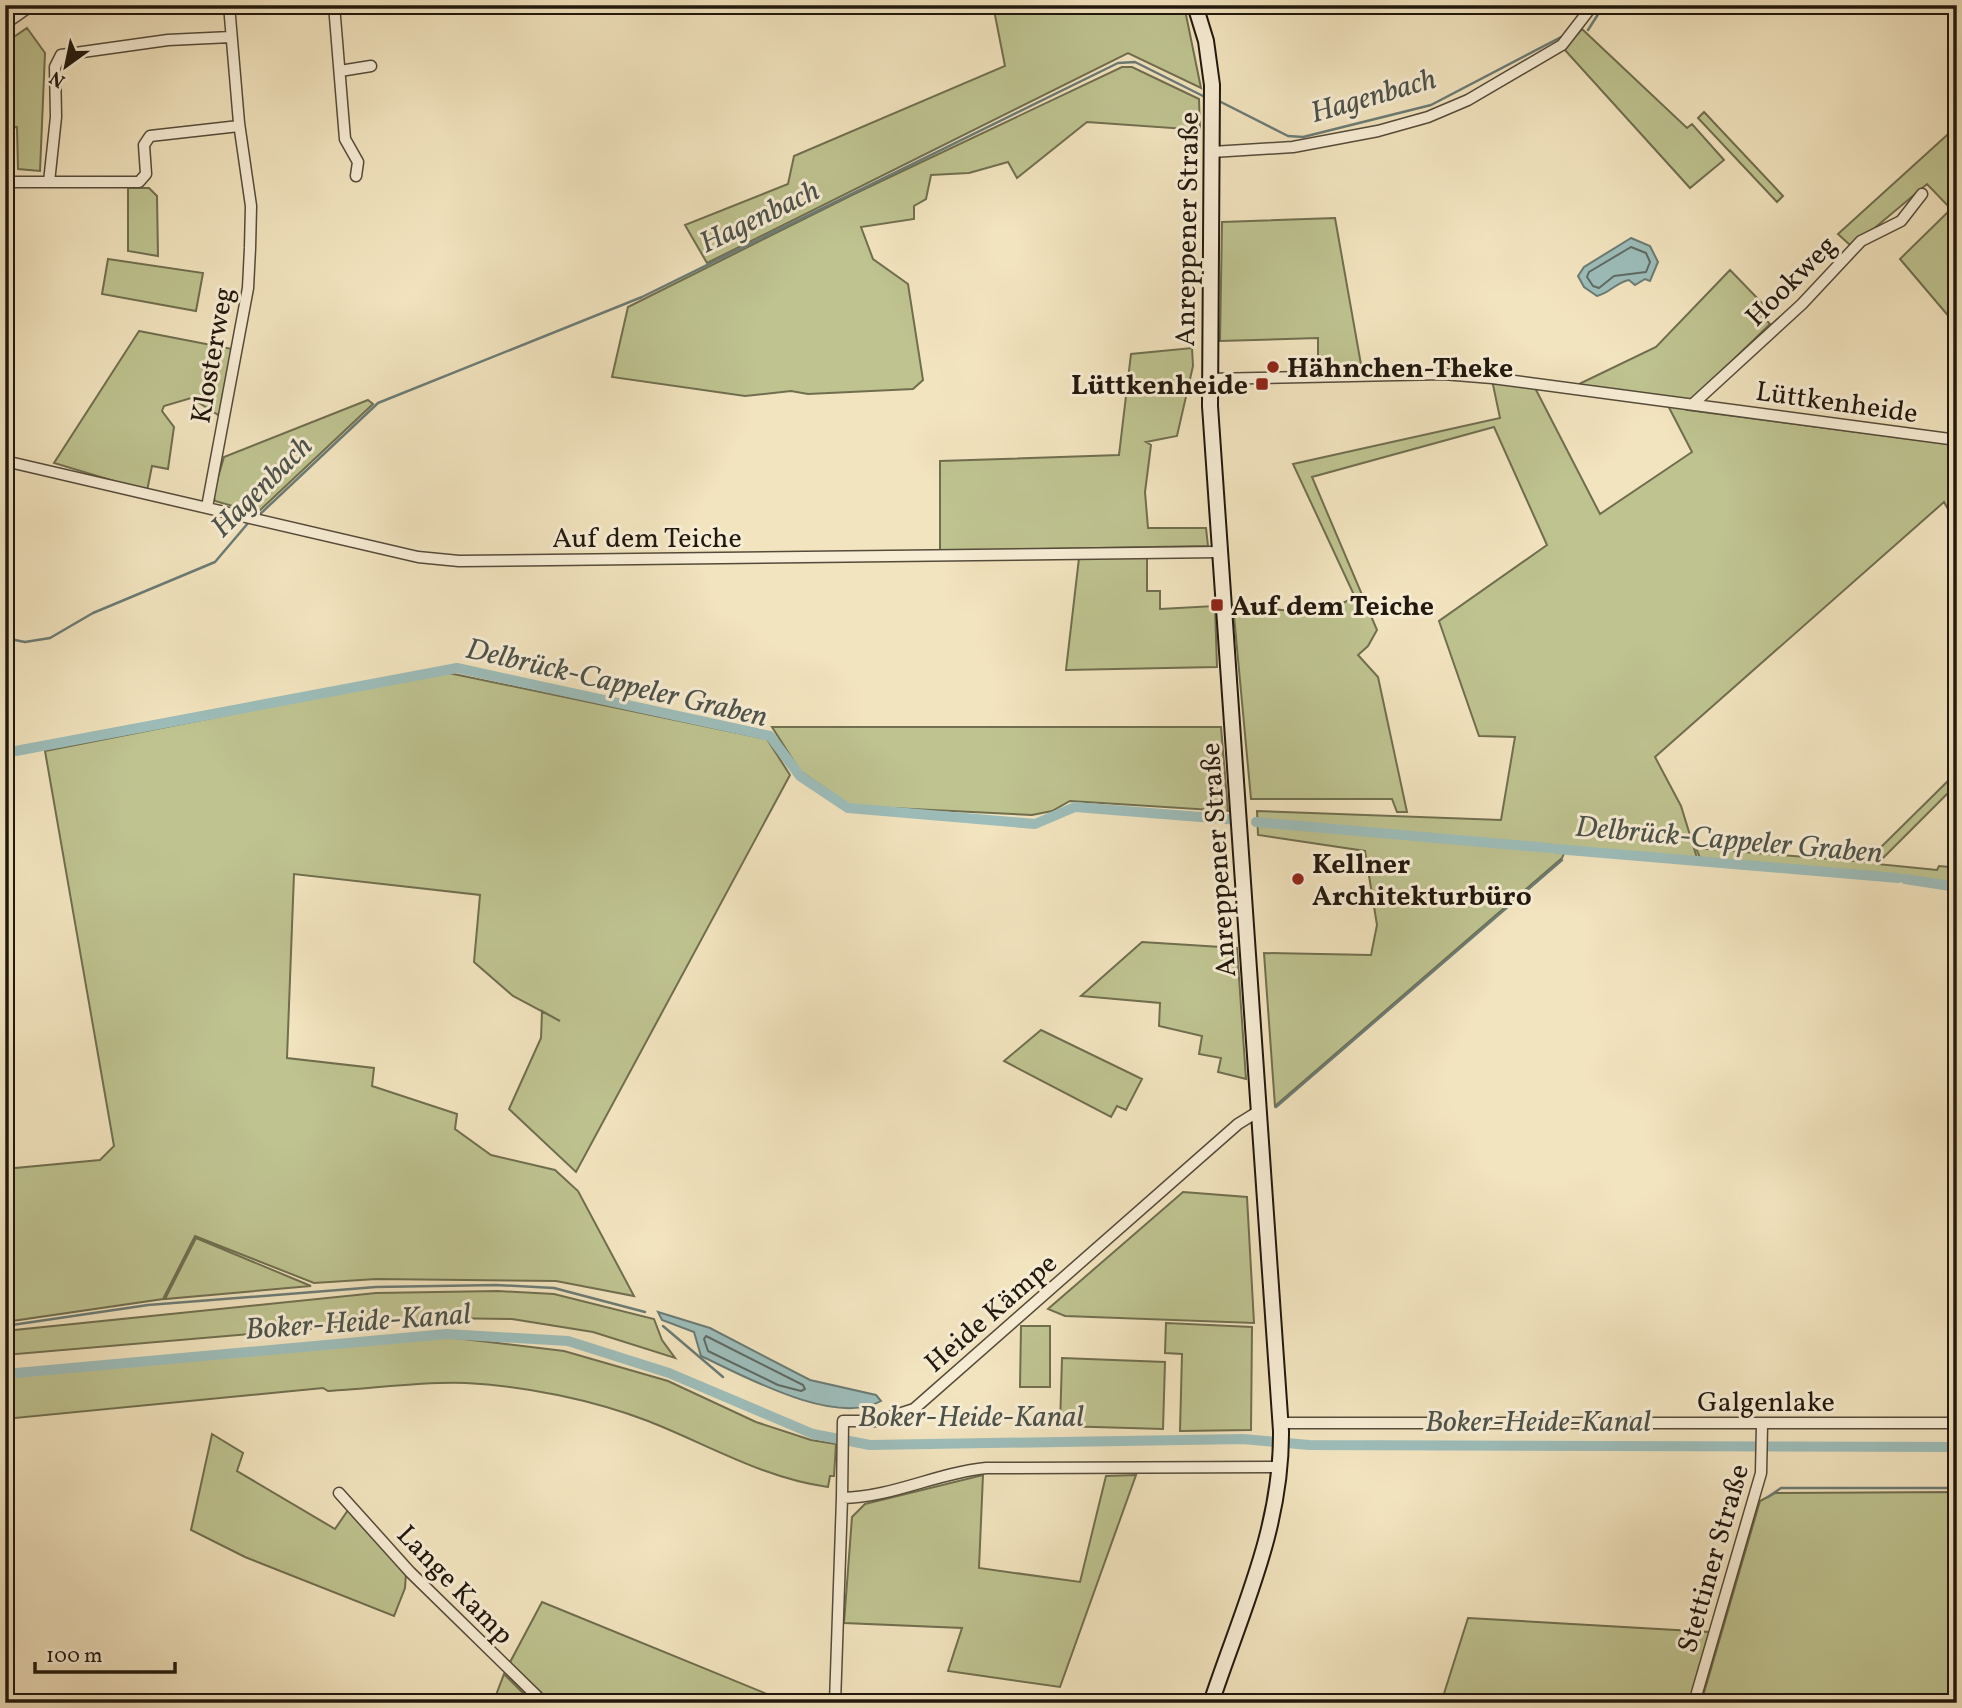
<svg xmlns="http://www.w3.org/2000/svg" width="1962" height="1708" font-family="Vollkorn,serif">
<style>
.green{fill:#bec390;stroke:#706e4f;stroke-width:2}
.water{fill:#9dbdba;stroke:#6b7b75;stroke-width:2}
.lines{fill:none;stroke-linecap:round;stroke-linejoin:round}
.shore{stroke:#5f6a64;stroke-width:2}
.stream{stroke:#6b7b75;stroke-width:2.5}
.canal{stroke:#9dbdba;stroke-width:10}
.street-casing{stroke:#554b3a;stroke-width:13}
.secondary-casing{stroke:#21180e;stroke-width:18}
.street{stroke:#f7edd5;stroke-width:10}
.secondary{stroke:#f7edd5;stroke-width:14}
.poi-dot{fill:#8f2418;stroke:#f7edd5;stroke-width:2.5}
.labels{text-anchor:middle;stroke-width:6;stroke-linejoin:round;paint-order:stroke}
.street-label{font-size:28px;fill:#21180e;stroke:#f7edd5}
.poi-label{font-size:28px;font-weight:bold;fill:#21180e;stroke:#f7edd5;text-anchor:start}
.water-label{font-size:30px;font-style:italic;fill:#4c524a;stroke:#f7edd5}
</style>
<rect width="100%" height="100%" fill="#f2e4bf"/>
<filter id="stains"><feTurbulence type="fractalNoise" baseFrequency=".00286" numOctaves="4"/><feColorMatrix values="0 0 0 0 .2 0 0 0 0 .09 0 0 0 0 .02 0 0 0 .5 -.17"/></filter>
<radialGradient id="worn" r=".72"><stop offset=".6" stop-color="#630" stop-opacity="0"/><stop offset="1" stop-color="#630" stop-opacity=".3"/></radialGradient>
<path class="green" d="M993 5H1184L1201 88 1128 53 707 263 685 225 788 184 794 156 1005 66Z
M27 28 45 53 40 171 18 169 17 127 5 128V43Z
M1582 29 1687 128 1692 124 1724 160 1690 188 1564 49Z
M1122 67H1132L1199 99 1200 130 1087 122 1017 178 1008 162 969 173 931 175 926 199 914 206V219L861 227 873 259 908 284 923 380 913 389 808 394 791 391 745 396 612 377 628 307 852 195Z
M1704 112 1783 196 1777 202 1698 118Z
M1957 126V314L1951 319 1900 259 1951 209 1927 184 1852 247 1838 234Z
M128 188H149L157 196 158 256 128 251Z
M1335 218 1362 370 1318 371V338L1220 341 1222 222Z
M108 259 203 273 196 311 102 294Z
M1730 270 1764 305 1758 312 1770 324 1690 402 1687 410 1957 445V525L1944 502 1655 757 1681 806 1697 858 1567 847 1562 858 1275 1106 1264 953 1371 955 1377 925 1365 851 1258 835 1257 811 1501 820 1515 737 1479 736 1439 621 1547 545 1494 427 1312 477 1377 630 1368 646 1358 655 1378 677 1407 812H1397L1392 799H1251L1233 605 1321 614 1355 597 1293 464 1500 418 1492 380 1534 386 1600 514 1692 452 1663 396 1575 386 1656 347Z
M139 331 232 349 220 416 191 398 164 406 162 411 174 427 168 469 152 466 147 491 54 463Z
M1192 348 1193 366 1177 436 1146 442 1151 445 1145 492 1148 528H1206L1208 546 940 551V461L1119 455 1131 354Z
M368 400 373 404 257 513 215 501 213 494 224 457Z
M1147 556V591H1160V609L1215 606 1217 667 1066 670 1079 558Z
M444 672 767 739 790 775 576 1172 509 1109 541 1038 542 1011 560 1021 513 996 474 962 480 895 294 874 287 1058 374 1068 372 1086 457 1114 455 1129 491 1155 555 1170 578 1191 634 1296 556 1281 376 1279 314 1283 195 1236 163 1299 5 1322V1169L100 1160 114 1146 45 751Z
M772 727H1221L1228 811 1070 801 1052 811 1032 815 851 806 800 771Z
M1957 772V784L1877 864 1937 870 1939 866 1950 867 1957 860V884L1869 872 1700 858 1696 848 1866 862Z
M1142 942 1237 948 1246 1079 1218 1072 1221 1058 1199 1054 1202 1036 1159 1026 1160 1003 1081 996Z
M1041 1030 1142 1079 1126 1110 1117 1106 1111 1117 1004 1061Z
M1183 1192 1247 1197 1254 1323 1065 1316 1048 1309Z
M196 1238 311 1286 165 1299Z
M498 1291 554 1294 654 1319 662 1340 675 1358 593 1332 512 1319 437 1318 5 1355V1331L376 1293Z
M1166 1323 1252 1327 1251 1430 1180 1431 1182 1354 1165 1353Z
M1021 1326H1050V1387H1020Z
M446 1337 564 1351 668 1381 756 1422 811 1440 836 1444 834 1476H830L828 1487C763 1478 709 1445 648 1421 593 1400 526 1386 466 1383 421 1381 373 1389 328 1391L323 1388 5 1419V1377Z
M1062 1358 1165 1362 1163 1429 1060 1426Z
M212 1434 243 1453 237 1471 335 1529 348 1510 406 1573 405 1588 394 1616 245 1557 191 1530Z
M983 1475 979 1568 1080 1582 1106 1476 1136 1475 1060 1687 948 1671 962 1628 844 1623 852 1517 865 1504Z
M1957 1492V1703H1701L1760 1501 1775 1493Z
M542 1602 789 1703H551L508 1666Z
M1468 1618 1710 1632 1691 1703H1622L1589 1697 1587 1703H1441Z
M504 1674 533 1703H493Z"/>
<path class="water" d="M1631 238 1650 246 1658 262 1650 281 1645 279 1635 285 1629 280C1615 283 1610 293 1597 296L1584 287 1578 276 1584 267Z
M658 1312 710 1328 810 1380 876 1395 881 1401C835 1427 744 1376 701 1356L694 1332 662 1320Z"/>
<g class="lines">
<path class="shore" d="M1631 247 1646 253 1650 262 1646 272 1614 276 1599 288 1593 286 1587 277 1589 272Z
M706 1336 803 1385 805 1389 801 1391 778 1385 708 1351 704 1339Z"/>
<path class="stream" d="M1588 30 1604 5
M1217 100 1288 136 1303 137 1431 105 1565 35
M258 516 378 403 642 297 1118 63 1135 62 1207 98
M5 638 25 642 50 638 93 613 215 562 249 522
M1276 1107 1562 860
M5 1326 148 1305 376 1287 496 1285 554 1288 645 1312
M663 1326 723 1377
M1768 1497 1781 1488H1957"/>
<path class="canal" d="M5 753 457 668 770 736 800 776 848 808 1035 824 1075 807 1238 820
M1256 822 1549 848
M1556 849 1898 878
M1905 879 1957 887
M5 1374 447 1334 568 1341 669 1373 813 1434 870 1445 1243 1439 1309 1445 1957 1447"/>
<g class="street-casing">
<path id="street" d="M334 5 345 139 358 162 356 176
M5 24 32 5
M340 71 371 66
M1212 152 1293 147 1378 131 1428 117 1468 100 1562 45 1593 5
M5 182H49L56 117 55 67 61 55 168 40 231 37
M49 182H139L146 174 144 145 150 136 239 126
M1208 379 1443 374 1492 378 1957 440
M1693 404 1802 304 1861 241 1901 221 1922 194
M5 461 418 557 459 561 1219 552
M207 507 248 288 250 248 251 206 239 123 229 5
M1259 1111 1238 1124 914 1409 877 1421H843L842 1498C893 1497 936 1473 986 1468L1280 1467
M1280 1423H1957
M339 1493 410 1572 544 1703
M835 1703 842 1498
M1694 1703 1761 1473 1762 1425"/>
</g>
<g class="secondary-casing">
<path id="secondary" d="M1195 5 1206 41 1212 85 1210 406 1281 1431C1282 1529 1241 1612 1211 1703"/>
</g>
<use href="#street" class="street"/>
<use href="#secondary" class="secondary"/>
</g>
<g class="poi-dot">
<circle cx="1273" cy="367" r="7"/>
<rect x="1255" y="377" width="14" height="14" rx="3.5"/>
<rect x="1210" y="598" width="14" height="14" rx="3.5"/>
<circle cx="1298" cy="879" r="7"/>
</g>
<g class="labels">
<g class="street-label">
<text transform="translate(1186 229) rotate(-89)" y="10">Anreppener Straße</text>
<text transform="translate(1790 280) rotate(-45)" y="10">Hookweg</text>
<text transform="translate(211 355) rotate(-80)" y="10">Klosterweg</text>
<text transform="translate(1837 401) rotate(8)" y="10">Lüttkenheide</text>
<text x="647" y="547">Auf dem Teiche</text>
<text transform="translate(1217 860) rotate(-94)" y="10">Anreppener Straße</text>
<text transform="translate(990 1312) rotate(-41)" y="10">Heide Kämpe</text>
<text x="1766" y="1411">Galgenlake</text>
<text transform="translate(1712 1558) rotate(-74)" y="10">Stettiner Straße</text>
<text transform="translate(456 1584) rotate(46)" y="10">Lange Kamp</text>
</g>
<g class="poi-label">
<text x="1287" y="377">Hähnchen-Theke</text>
<text x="1248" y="394" text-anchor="end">Lüttkenheide</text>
<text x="1231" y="615">Auf dem Teiche</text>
<text x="1312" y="873">Kellner<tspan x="1312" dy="32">Architekturbüro</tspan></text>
</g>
<g class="water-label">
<text transform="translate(1373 95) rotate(-16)" y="10">Hagenbach</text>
<text transform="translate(759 216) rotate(-26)" y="10">Hagenbach</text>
<text transform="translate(261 486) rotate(-45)" y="10">Hagenbach</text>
<text transform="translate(617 682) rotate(13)" y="10">Delbrück-Cappeler Graben</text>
<text transform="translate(1729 839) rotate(5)" y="10">Delbrück-Cappeler Graben</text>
<text transform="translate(358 1321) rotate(-4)" y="10">Boker-Heide-Kanal</text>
<text x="971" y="1426">Boker-Heide-Kanal</text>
<text x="1538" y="1431">Boker-Heide-Kanal</text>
</g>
</g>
<rect width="1962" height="1708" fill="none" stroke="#f2e4bf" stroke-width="28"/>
<rect x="7" y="7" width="1948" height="1694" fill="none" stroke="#21180e" stroke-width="3.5"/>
<rect x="14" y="14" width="1934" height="1680" fill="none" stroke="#21180e" stroke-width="2"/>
<g transform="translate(66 66) rotate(213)" stroke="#f7edd5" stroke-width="5" paint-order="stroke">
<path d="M0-5L12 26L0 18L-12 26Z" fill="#21180e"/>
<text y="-10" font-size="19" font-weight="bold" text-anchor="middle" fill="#21180e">N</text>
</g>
<path d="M35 1662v10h140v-10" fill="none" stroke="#21180e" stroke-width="3.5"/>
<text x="46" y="1662" font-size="21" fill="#21180e" stroke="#f7edd5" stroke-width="5" paint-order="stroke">100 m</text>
<rect width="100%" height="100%" filter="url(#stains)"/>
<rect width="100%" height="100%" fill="url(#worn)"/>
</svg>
